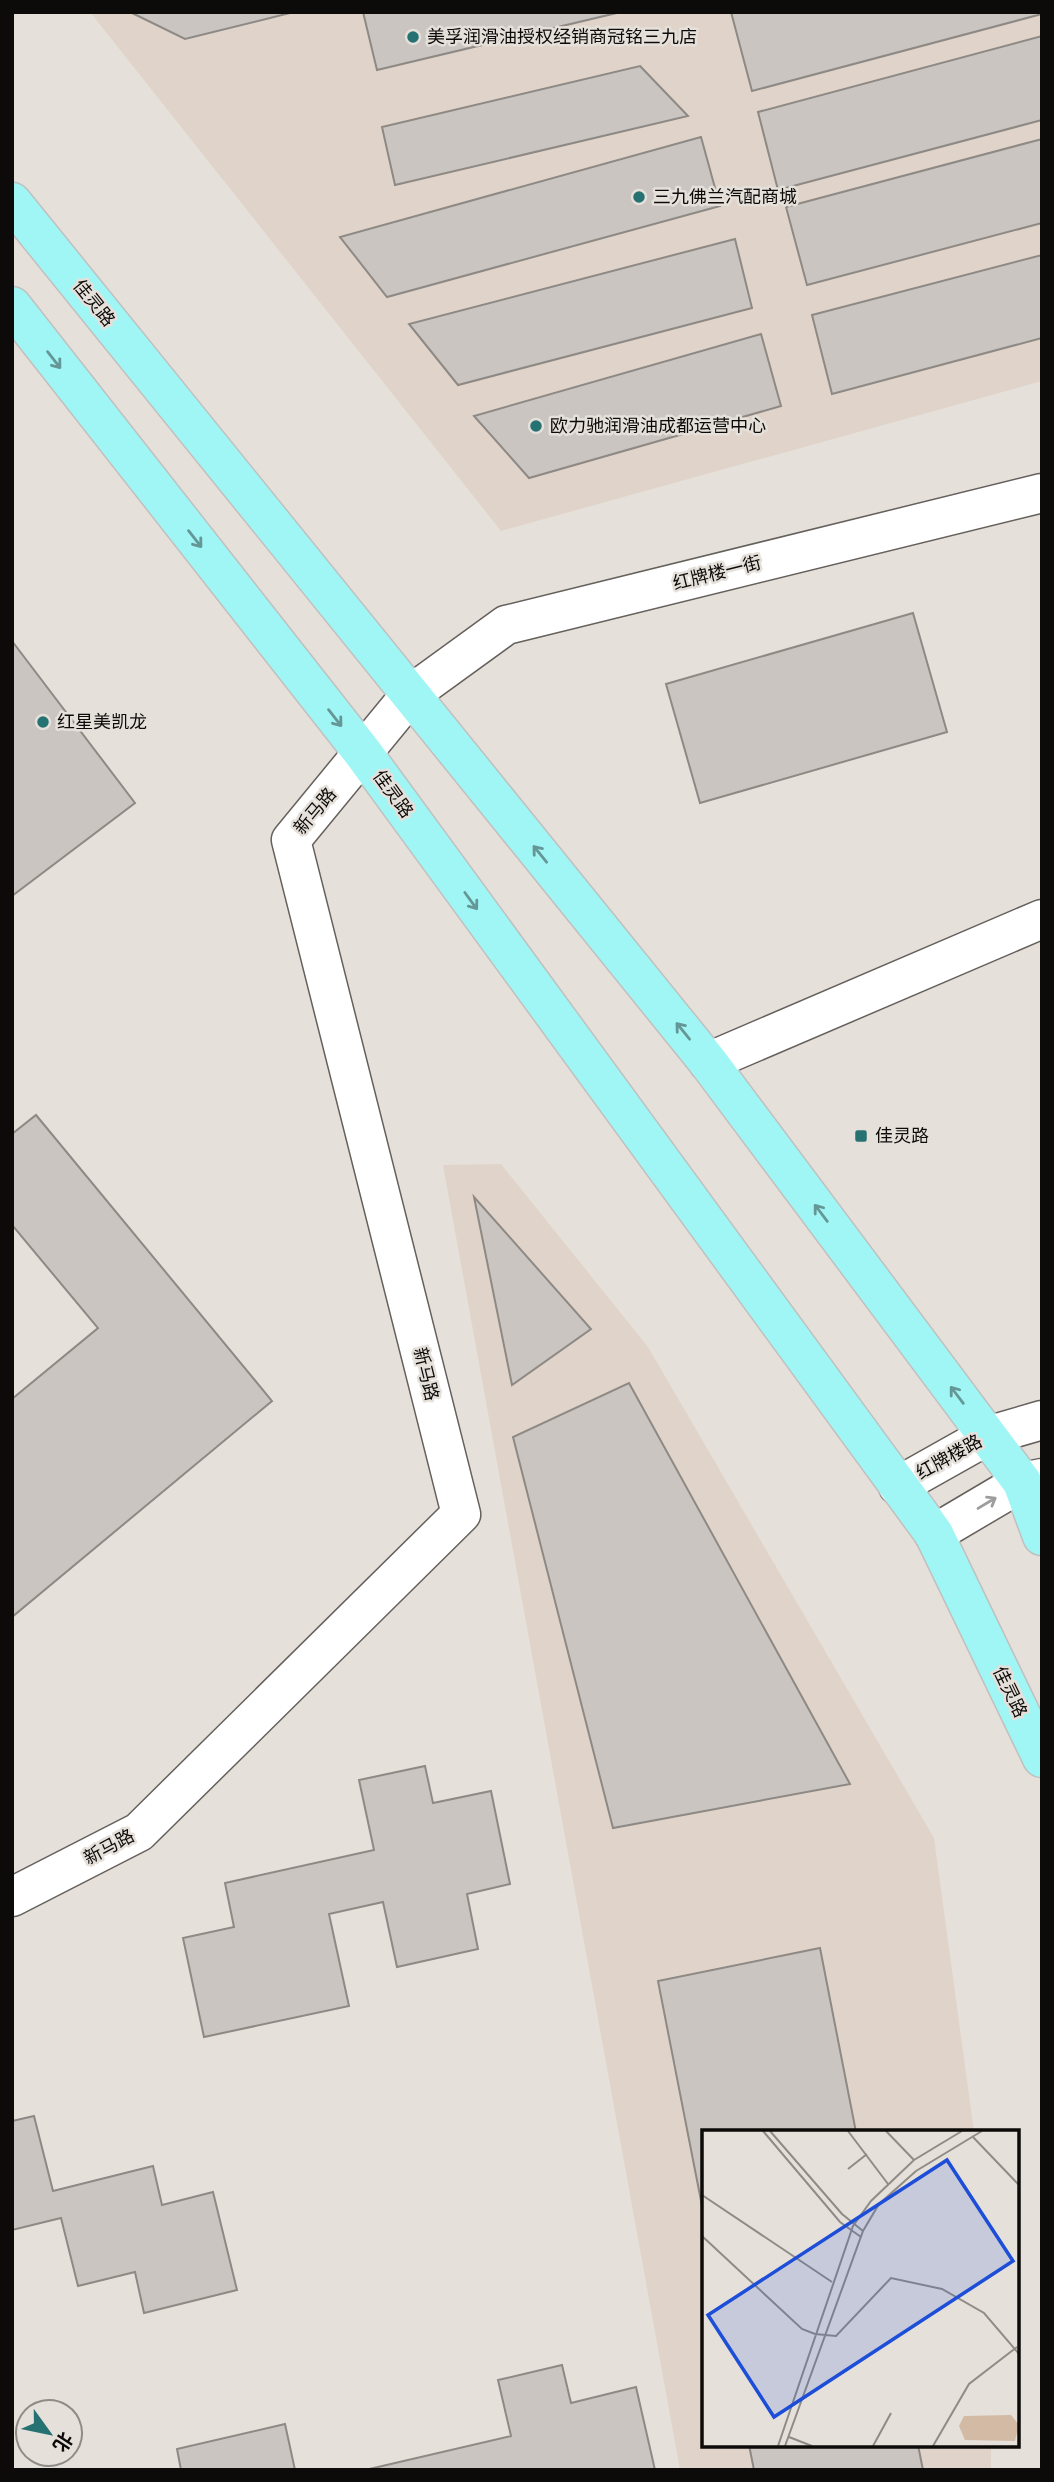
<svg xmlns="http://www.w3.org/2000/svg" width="1054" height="2482" font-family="'Golos Text','Noto Sans SC',sans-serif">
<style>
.built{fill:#e0d4ca}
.building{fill:#cac5c0;stroke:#8e8984;stroke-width:2}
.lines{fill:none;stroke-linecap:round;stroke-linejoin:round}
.minor-casing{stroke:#65605c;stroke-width:41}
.major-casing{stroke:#c0c0bf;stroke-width:41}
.minor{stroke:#fff;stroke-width:38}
.major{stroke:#a0f5f5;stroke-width:38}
.oneway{stroke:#659797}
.oneway2{stroke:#9e9d9d}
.poi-dot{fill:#267171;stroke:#e6e0db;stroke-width:2.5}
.labels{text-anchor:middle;stroke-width:5;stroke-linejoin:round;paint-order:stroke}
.poi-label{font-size:18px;fill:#0d0b09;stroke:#e6e0db;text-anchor:start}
.street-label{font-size:18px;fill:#0d0b09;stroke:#e6e0db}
.inset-road{fill:none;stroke:#8f8b87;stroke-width:2}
.view{fill:#1d4ed8;fill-opacity:0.15;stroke:#1d4ed8;stroke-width:3.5}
.inset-edge{fill:none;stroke:#0d0b09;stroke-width:3.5}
</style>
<rect width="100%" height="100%" fill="#e6e0db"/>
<path class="built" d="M90 12H1042V381L501 531Z
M501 1164 648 1347 934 1838 974 2132H704V2445H991V2470H680L443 1165Z"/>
<path class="building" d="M130 12H294L185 39Z
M363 12H621L377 70Z
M731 12H1042V14L752 91Z
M1042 36V120L778 190 758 112Z
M640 66 688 116 395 185 382 127Z
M701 137 720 206 387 297 340 237Z
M1042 139V223L807 285 786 207Z
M735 239 752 308 458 385 409 324Z
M1042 255V338L832 394 812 315Z
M761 334 781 406 529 478 474 416Z
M913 613 947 732 700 803 666 684Z
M12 641 135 803 12 896Z
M36 1115 272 1401 12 1617V1399L98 1328 12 1225V1134Z
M474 1197 591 1329 512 1385Z
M629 1383 850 1784 613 1828 513 1437Z
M425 1766 433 1803 491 1791 510 1884 467 1894 478 1949 397 1967 383 1902 329 1914 349 2006 204 2037 183 1938 234 1927 225 1883 374 1850 359 1780Z
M820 1948 856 2132H704V2216L658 1981Z
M34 2116 53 2191 153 2166 162 2205 213 2192 237 2290 144 2313 135 2272 78 2286 61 2218 12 2230V2121Z
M562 2365 571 2403 636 2387 655 2470H365L511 2436 498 2380Z
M285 2424 295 2470H181L177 2449Z
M749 2445H918L923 2470H754Z"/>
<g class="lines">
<g class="minor-casing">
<path id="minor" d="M708 1062 1042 919
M898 1486 987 1436 1042 1420
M934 1534 1022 1482 1042 1478
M12 1897 139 1832 461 1514 291 840 411 694 506 625 1042 493"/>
</g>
<g class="major-casing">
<path id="major" d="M12 202 708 1062 1022 1482 1042 1536
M12 306 363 753 934 1534 1042 1758"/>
</g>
<use href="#minor" class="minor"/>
<use href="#major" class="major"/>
</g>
<defs><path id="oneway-shaft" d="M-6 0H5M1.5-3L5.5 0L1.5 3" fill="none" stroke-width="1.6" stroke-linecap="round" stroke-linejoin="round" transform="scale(1.75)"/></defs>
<g class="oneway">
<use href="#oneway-shaft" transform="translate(54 360) rotate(52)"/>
<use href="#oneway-shaft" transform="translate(195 539) rotate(52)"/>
<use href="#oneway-shaft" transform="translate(335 718) rotate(52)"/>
<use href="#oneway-shaft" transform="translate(540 854) rotate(-129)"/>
<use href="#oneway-shaft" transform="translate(471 901) rotate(54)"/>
<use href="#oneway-shaft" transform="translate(683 1031) rotate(-129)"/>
<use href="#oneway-shaft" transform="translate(821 1213) rotate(-127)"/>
<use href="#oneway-shaft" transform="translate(957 1395) rotate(-127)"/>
</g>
<use class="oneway2" href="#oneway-shaft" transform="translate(987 1503) rotate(-31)"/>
<g class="poi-dot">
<circle cx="413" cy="37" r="7"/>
<circle cx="639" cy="197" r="7"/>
<circle cx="536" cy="426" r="7"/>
<circle cx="43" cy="722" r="7"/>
<rect x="854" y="1129" width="14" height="14" rx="3.5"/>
</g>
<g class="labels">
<g class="poi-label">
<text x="427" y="43">美孚润滑油授权经销商冠铭三九店</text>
<text x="653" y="203">三九佛兰汽配商城</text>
<text x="550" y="432">欧力驰润滑油成都运营中心</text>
<text x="57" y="728">红星美凯龙</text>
<text x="875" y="1142">佳灵路</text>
</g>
<g class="street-label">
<text transform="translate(94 303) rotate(51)" y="6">佳灵路</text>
<text transform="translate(717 573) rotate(-14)" y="6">红牌楼一街</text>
<text transform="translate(393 794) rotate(54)" y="6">佳灵路</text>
<text transform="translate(315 811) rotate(-50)" y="6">新马路</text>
<text transform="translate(426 1374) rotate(76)" y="6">新马路</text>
<text transform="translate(949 1457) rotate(-29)" y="6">红牌楼路</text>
<text transform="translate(1010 1692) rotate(64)" y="6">佳灵路</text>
<text transform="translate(109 1847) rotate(-28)" y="6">新马路</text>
</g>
</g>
<g transform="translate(702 2130)">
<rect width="317" height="317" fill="#e6e0db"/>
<path d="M309 285 317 295 313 311 263 310 257 296 262 286Z" fill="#d2baa5"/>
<path class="inset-road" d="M61 1 138 92 159 107M68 1 140 84 161 101M146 1 186 54M184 1 212 30M270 6 317 55M146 39 165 24M0 65 130 152M0 106 100 199 113 204 134 206 189 148 240 159 282 183 317 224M87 307 110 316M76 316 151 96 169 71 212 30 260 1M83 316 161 101 177 74 214 41 280 1M171 316 189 283M231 316 267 254 315 217"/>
<path class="view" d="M245 30 311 131 72 287 6 185Z"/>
<rect width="317" height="317" class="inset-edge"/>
</g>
<rect width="1054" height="2482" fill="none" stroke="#0d0b09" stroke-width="28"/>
<g transform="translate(49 2433) rotate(123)"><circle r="33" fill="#e6e0db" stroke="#8f8b87" stroke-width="2"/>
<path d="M0-5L12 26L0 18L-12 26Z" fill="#267171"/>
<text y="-10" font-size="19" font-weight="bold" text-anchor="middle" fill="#0d0b09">北</text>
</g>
</svg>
